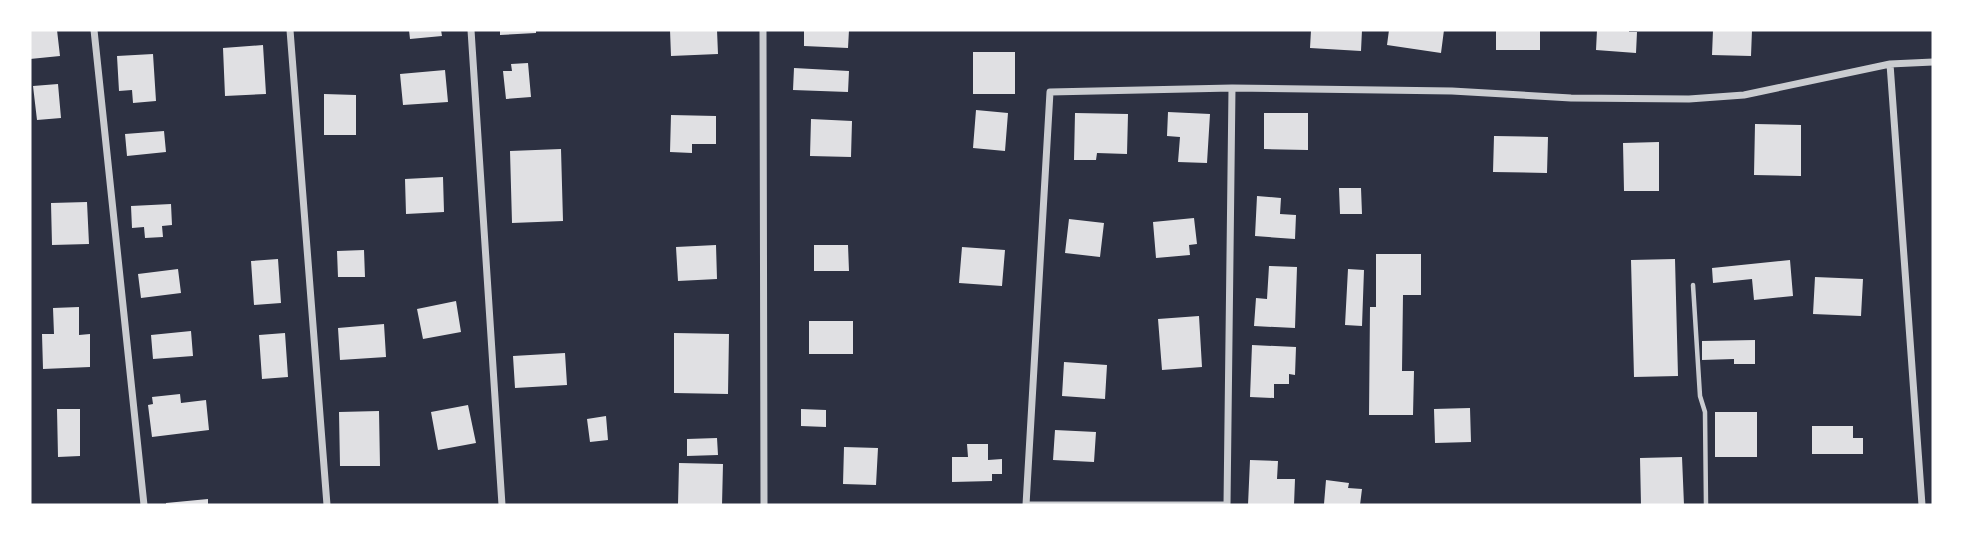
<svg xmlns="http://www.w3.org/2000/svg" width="1963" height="535" font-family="'Noto Sans',sans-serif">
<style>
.building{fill:#e0e0e3}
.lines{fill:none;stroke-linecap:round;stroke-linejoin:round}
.service{stroke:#caccd0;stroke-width:4.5}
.minor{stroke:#caccd0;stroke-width:7}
</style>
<rect width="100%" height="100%" fill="#2d3142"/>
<path class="building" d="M30 30H57L60 56 30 59Z
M409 30H441L442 36 410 39Z
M500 30H536V33L500 35Z
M670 30H717L718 54 671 56Z
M804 30H849L848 48 804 46Z
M1311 30H1362L1361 51 1310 48Z
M1389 30H1444L1441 53 1387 45Z
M1496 30H1540V50H1496Z
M1597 30H1629V32H1637L1636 53 1596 50Z
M1713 30H1752L1751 56 1712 55Z
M263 45 266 94 225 96 223 48Z
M973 52H1015V94H973Z
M153 54 156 101 133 103 132 90 119 91 117 56Z
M528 63 531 97 506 99 503 71H512L511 64Z
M794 68 849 71 848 92 793 90Z
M445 70 448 102 403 105 400 74Z
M58 84 61 118 37 120 33 86Z
M324 94 356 95V135H324Z
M976 110 1008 113 1005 151 973 148Z
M1168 112 1210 114 1207 163 1178 162 1180 137 1167 136Z
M1075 113 1128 114 1127 154 1097 153 1096 160H1074Z
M1264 113H1308V150L1264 149Z
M671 115 716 116V144H692V153L670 152Z
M811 119 852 121 851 157 810 156Z
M1755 124 1801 125V176L1754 175Z
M164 131 166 152 127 156 125 134Z
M1494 136 1548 137 1547 173 1493 172Z
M1659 142V191H1624L1623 143Z
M561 149 563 221 512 223 510 151Z
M443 177 444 212 406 214 405 179Z
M1339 188H1361L1362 214H1340Z
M1257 196 1281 198 1280 214 1296 215 1295 239 1255 236Z
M87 202 89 244 52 245 51 203Z
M171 204 172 225 162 226 163 237 145 238 144 227 132 228 131 206Z
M1194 218 1197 244 1189 245 1190 255 1156 258 1153 222Z
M1069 219 1104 223 1100 257 1065 253Z
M716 245 717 279 678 281 676 247Z
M814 245H848L849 271H814Z
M962 247 1005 250 1002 286 959 283Z
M364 250 365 277H338L337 251Z
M1376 254H1421V295H1403L1402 371H1414L1413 415H1369L1370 307H1376Z
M278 259 281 303 254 305 251 261Z
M1675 259 1678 376 1634 377 1631 260Z
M1790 260 1793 296 1754 300 1752 279 1713 283 1712 268Z
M1269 266 1297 267 1295 328 1254 326 1256 298 1267 299Z
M178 269 181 293 141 298 138 274Z
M1348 269 1364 270 1362 326 1345 325Z
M1815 277 1863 279 1861 316 1813 314Z
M456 301 461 332 423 339 417 309Z
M79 307V335L90 334V367L43 369 42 334H54L53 308Z
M1199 316 1202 367 1162 370 1158 319Z
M809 321H853V354H809Z
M384 324 386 357 340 360 338 328Z
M191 331 193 356 153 359 151 335Z
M285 333 288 377 262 379 259 335Z
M674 333 729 334 728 394 674 393Z
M1755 340V364H1734V359L1702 360V341Z
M1252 345 1296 347 1295 375 1289 374V384H1274V398L1250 397Z
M565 353 567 385 515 388 513 356Z
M1064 362 1107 365 1105 399 1062 396Z
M180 394 181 403 206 400 209 430 152 437 148 405 153 404 152 397Z
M468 405 476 443 438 450 431 412Z
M1470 408 1471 442 1435 443 1434 409Z
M57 409H80V456L58 457Z
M801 409 826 410V427L801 426Z
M379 411 380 466H340L339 412Z
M1715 412H1757V457H1715Z
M606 416 608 440 590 442 587 419Z
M1812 426H1853V438H1863V454H1812Z
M1055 430 1096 432 1094 462 1053 460Z
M717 438 718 455 687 456V439Z
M967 444H988V460L1002 459V474H992V481L952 482V457H968Z
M844 447 878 448 876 485 843 484Z
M1682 457 1684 505H1641L1640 458Z
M1250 460 1278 461 1277 479H1295L1294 505H1248Z
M679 463 723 464 722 505H678Z
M1326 480 1349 483 1348 488 1362 489 1360 505 1324 504Z
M208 499V505H166V503Z"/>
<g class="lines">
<path class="service" d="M1693 285 1700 396 1705 412 1706 505"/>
<path class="minor" d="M94 30 144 505
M290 30 327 505
M471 30 502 505
M763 30 764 505
M1890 64 1922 505
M1026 505 1050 92 1232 88 1452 91 1571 98 1689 99 1744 95 1890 64 1933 62
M1026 505H1227L1232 88"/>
</g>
<rect width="1963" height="535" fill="none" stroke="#ffffff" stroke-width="63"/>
</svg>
